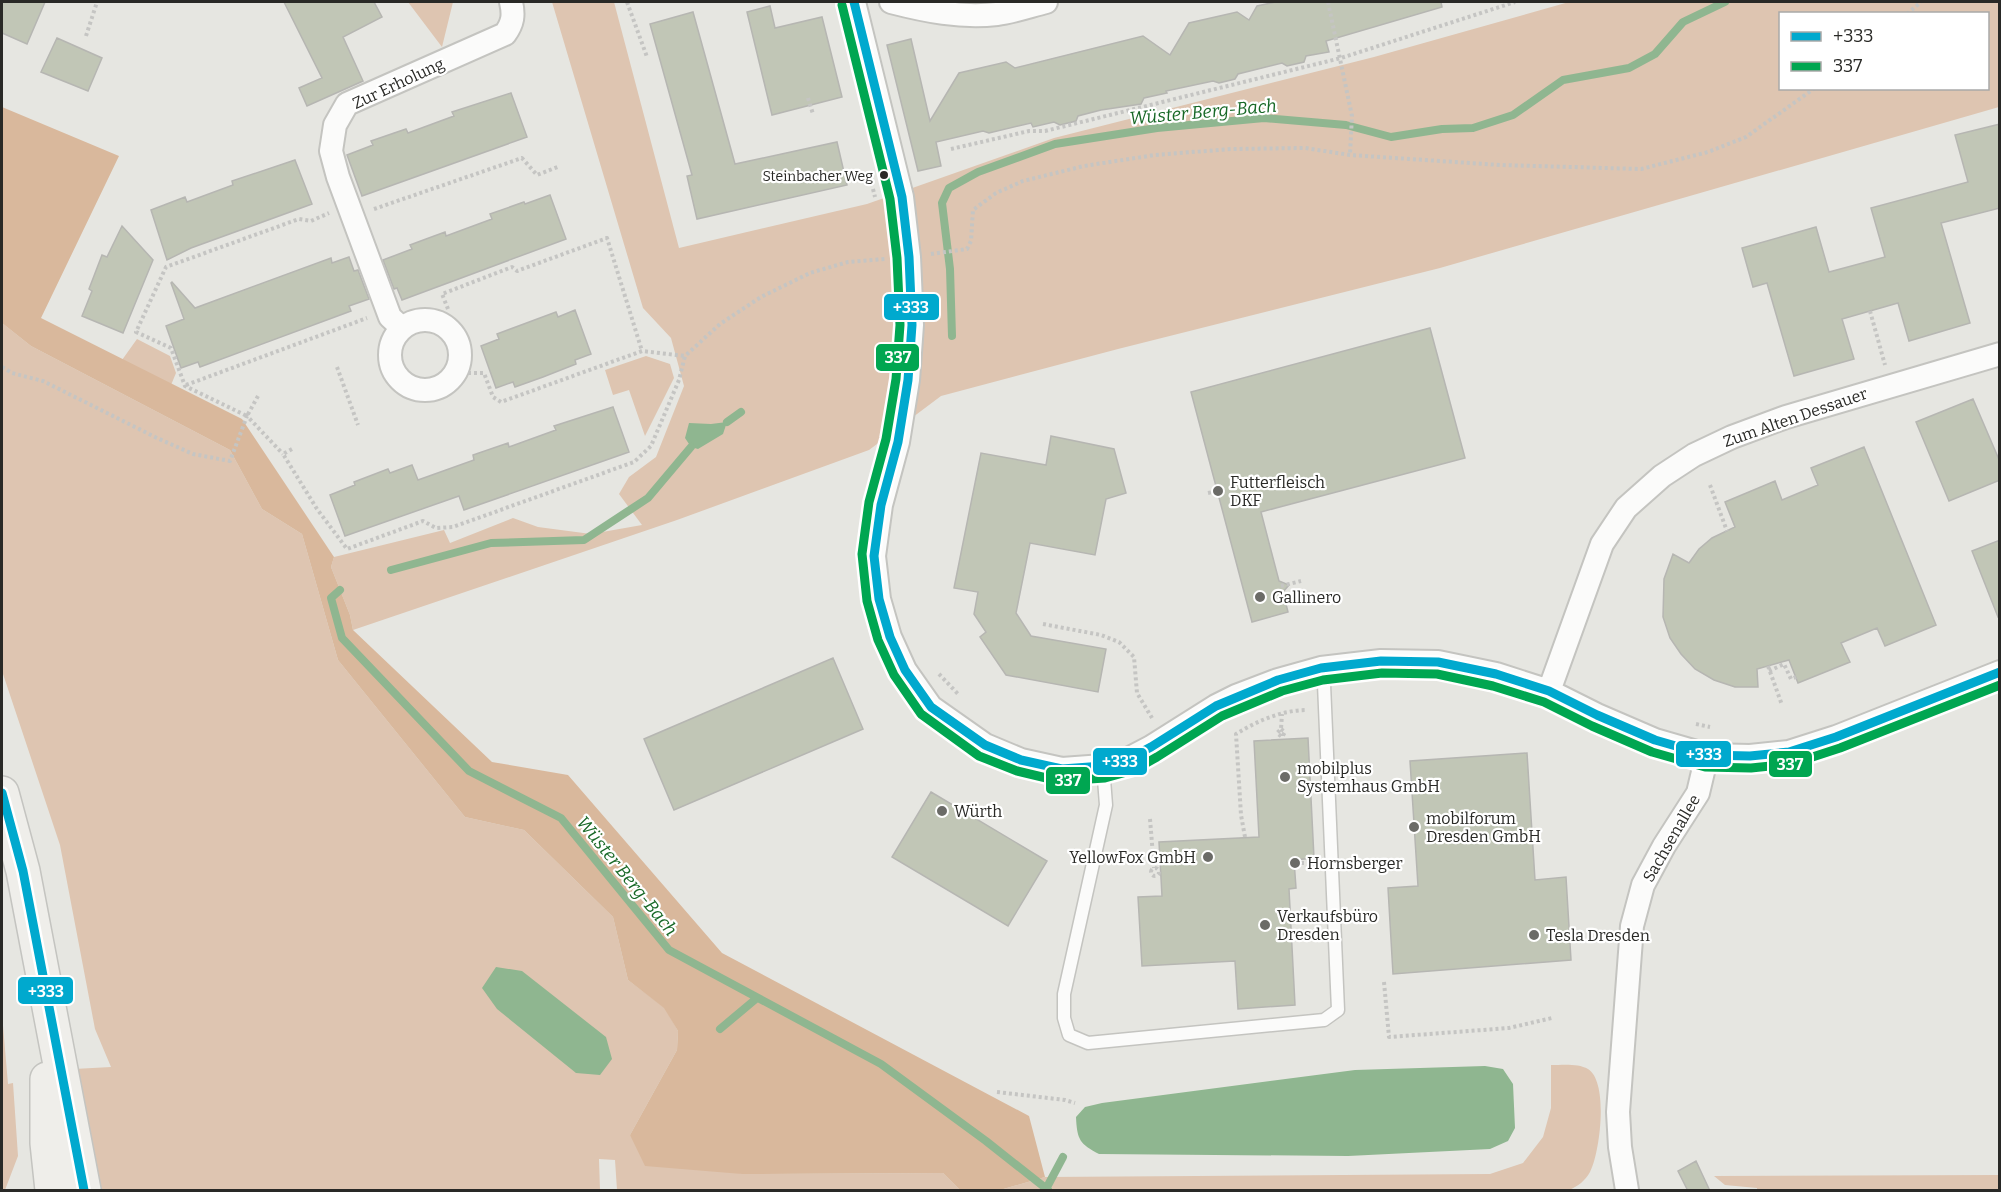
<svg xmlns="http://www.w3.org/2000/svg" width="2001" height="1192" font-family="Bitter,serif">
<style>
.green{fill:#dec5b1;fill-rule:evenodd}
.forest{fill:#d9b89c}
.water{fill:#8fb690}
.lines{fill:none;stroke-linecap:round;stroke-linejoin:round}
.stream{stroke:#8fb690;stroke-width:8}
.building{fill:#c1c6b6;stroke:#b6b6b2;stroke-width:1.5}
.service-casing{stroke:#c4c4c0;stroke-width:15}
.minor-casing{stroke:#c4c4c0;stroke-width:26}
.secondary-casing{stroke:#c4c4c0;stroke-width:36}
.path{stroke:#c5c5c3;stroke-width:4;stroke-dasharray:3 3;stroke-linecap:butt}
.service{stroke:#fbfbfa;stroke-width:12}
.minor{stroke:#fbfbfa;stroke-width:22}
.secondary{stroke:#efeeea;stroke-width:33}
.bus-1-casing{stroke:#fff;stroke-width:14}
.bus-2-casing{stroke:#fff;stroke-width:14}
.bus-1{stroke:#00a9ce;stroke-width:9}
.bus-2{stroke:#00a651;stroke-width:9}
.bus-dot{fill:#292926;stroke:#fff;stroke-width:2}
.poi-dot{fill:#6b6b67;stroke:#fff;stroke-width:2}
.labels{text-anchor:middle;stroke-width:4.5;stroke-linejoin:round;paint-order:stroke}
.bus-label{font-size:14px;fill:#292926;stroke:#fff;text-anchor:end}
.street-label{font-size:16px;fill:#292926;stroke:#fff}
.poi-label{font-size:16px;fill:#292926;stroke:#fff;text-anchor:start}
.water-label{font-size:18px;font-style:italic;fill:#176826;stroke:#fff}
.line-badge{stroke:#fff;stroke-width:2}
.badge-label{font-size:16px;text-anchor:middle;font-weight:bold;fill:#fff}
</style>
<rect width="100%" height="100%" fill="#e6e6e1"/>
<path class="green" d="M408 2H453L442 47Z
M552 2H614L679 248 867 204 1054 138 1374 57 1569 2H1999V107L1440 268 1118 349 941 396 869 450 677 520 353 630 350 615 331 567 334 557 444 530 450 543 513 518 538 527 591 534 642 525 619 494 629 477 656 457 684 386 671 338 643 308ZM1780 14H1988V88H1780Z
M2 323 31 346 230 450 262 509 302 534 338 660 465 817 524 830 613 917 628 980 665 1008 678 1031 677 1050 630 1135 742 1174 943 1173 960 1190H617L615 1160 599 1159 600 1190H95L74 1069 111 1067 95 1029 60 845 2 671Z
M137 339 170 356 176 373 171 385 122 360Z
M646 356 670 364 674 378 645 436 629 390 613 395 605 370Z
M2 1014 8 1084 13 1083 18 1156 5 1190H2Z
M1551 1065C1562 1065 1578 1063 1588 1069 1609 1082 1600 1153 1590 1172 1585 1181 1578 1186 1569 1190H1000L1045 1177 1490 1174 1523 1163 1543 1137 1551 1108Z
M1999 1175V1190H1757V1188L1725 1185 1714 1176Z"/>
<path class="forest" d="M2 107 119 156 41 318 242 419 334 557 331 567 350 615 353 630 492 762 568 775 722 953 1029 1116 1045 1177 1000 1190H960L943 1173 742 1174 645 1166 630 1135 677 1050 678 1031 664 1008 628 980 613 917 524 830 465 817 338 660 302 534 262 509 230 450 31 346 2 323Z"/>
<path class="water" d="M727 422 723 434 698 449 691 447 685 438 689 423 711 424Z
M496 967 522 971 606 1037 612 1059 600 1075 576 1073 497 1009 482 988Z
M1485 1066 1503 1069 1513 1084 1515 1128 1508 1141 1490 1149 1348 1156 1099 1154C1080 1144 1077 1140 1076 1117L1085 1107 1102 1103 1355 1070Z"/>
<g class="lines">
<path class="stream" d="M952 336 950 269 942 203 949 188 978 172 1055 144 1157 128 1264 118 1346 125 1391 137 1442 129 1473 128 1513 115 1563 80 1629 68 1655 54 1683 22 1725 2
M727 422 741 412
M391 570 491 543 584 540 648 498 691 447
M340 590 331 598 342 638 469 771 561 818 669 950 881 1064 986 1141 1048 1190
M720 1029 757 998
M1046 1189 1063 1157"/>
</g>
<path class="building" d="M2 2H45L27 44 2 33Z
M284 2H374L382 17 343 37 363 81 307 106 299 88 322 78Z
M1275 2H1441L1442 7 1326 41 1329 52 1306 56 1304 62 1287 66 1282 63 1238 74 1235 79 1219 83 1213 81 1166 91 1167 93 1144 98 1141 104 1101 110 1078 116 1076 121 1060 125 1054 122 1033 127 1031 123 989 133 983 131 936 142 941 166 918 171 887 45 911 39 930 121 959 73 1006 62 1015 68 1143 36 1170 55 1189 23 1237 12 1249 20 1257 6Z
M770 6 775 28 822 17 842 97 772 115 747 12Z
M693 12 735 164 837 142 847 185 697 219 687 176 692 175 650 24Z
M57 38 102 58 88 91 41 72Z
M511 93 527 137 362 196 347 155 373 145 371 141 406 129 408 133 454 116 452 112Z
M2000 124V208L1941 223 1970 323 1909 341 1898 303 1842 319 1854 359 1794 376 1767 283 1753 287 1742 248 1816 227 1829 272 1885 257 1871 208 1968 182 1955 135Z
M295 160 312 204 191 248 167 260 151 210 185 197 187 202 233 185 232 181Z
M550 195 566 239 402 300 397 288 394 289 383 260 412 249 410 245 426 239 445 232 446 236 492 219 490 214 524 202 525 204Z
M122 226 153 260 123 333 82 316 92 291 89 289 102 255 107 257Z
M349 257 354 271 358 270 369 299 349 306 351 311 200 367 198 362 181 368 166 326 184 319 171 283 172 282 195 308 331 258 332 263Z
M575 310 591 354 575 360 576 364 543 377 515 387 513 382 496 388 481 346 499 339 497 334 556 312 558 317Z
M1430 328 1465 458 1261 512 1279 581 1289 585 1283 592 1288 612 1252 622 1191 392Z
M1973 399 2000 462V480L1949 501 1916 422Z
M613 407 629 452 464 510 459 496 345 536 330 495 355 485 354 482 388 469 390 473 412 465 418 480 474 460 473 455 508 443 509 447 556 430 554 426Z
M1051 436 1114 449 1126 493 1106 499 1095 555 1030 543 1016 613 1031 636 1106 649 1098 692 1006 675 980 637 986 632 974 614 978 592 954 588 981 453 1046 465Z
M1864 447 1936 625 1885 646 1877 628 1841 643 1850 662 1798 683 1789 660 1757 669 1758 687H1735L1714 680 1695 669 1681 654 1670 638 1663 617 1664 579 1673 554 1689 563 1699 549 1712 538 1735 527 1725 502 1775 481 1782 500 1818 485 1811 468Z
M2000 540V616L1998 617 1972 551Z
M833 658 863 729 674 810 644 739Z
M1308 738 1314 858 1294 860 1296 888 1289 889 1295 1005 1238 1009 1235 961 1142 966 1138 897 1162 896 1159 842 1259 837 1254 741Z
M1527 753 1535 880 1566 877 1571 960 1393 974 1388 888 1418 886 1410 761Z
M931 792 1047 861 1008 926 892 857Z
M1696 1161 1710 1191H1688L1678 1171Z"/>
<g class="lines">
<g class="service-casing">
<path id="service" d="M1103 766 1106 805 1064 994V1018L1069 1035 1088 1043 1324 1020 1338 1010 1324 684 1321 668"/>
</g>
<g class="minor-casing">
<path id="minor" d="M854 2 902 197 909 257 912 325 908 380 898 442 881 505 874 556 879 599 890 637 905 670 931 707 985 745 1021 760 1062 769 1103 766 1128 759 1151 747 1216 706 1236 696 1278 680 1321 668 1381 661 1438 662 1496 674 1549 691 1597 715 1655 740 1707 755 1750 756 1789 752 1836 737 2000 672
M891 2C926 11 960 18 997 14 1013 12 1030 6 1046 2
M390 355a35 35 0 1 1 70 0a35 35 0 1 1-70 0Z
M402 328 390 317 338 177 331 151 335 125 347 104 505 34C513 23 514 15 511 2
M1549 691 1602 544 1626 508 1662 476 1694 455 1732 437 1786 417 2000 354
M1627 1190 1620 1147 1618 1112 1632 926 1643 885 1664 846 1698 793 1707 755"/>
</g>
<g class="secondary-casing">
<path id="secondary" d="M2 793 23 871 84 1190
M47 1079V1143L52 1190"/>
</g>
<path class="path" d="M627 2 647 57
M1328 2 1352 116 1350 154
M1907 14 1921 2
M86 36 97 2
M808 98 813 114
M951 149 1029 131H1045L1341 58 1515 2
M873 189 875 197
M374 209 522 158 537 175 560 166
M931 254 967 249 971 241 973 210 996 193 1023 181 1084 166 1155 155 1231 149 1305 148 1350 155 1500 165 1641 169 1708 152 1746 137 1815 88
M448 309 442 294 512 267 517 271 607 238 642 351
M1870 311 1885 365
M2 367 12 373 43 381 157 438 193 454 230 461 247 416 283 454
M337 367 358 425
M456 373H484L493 397 501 402 642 351 685 356
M186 385 367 318
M258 396 247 416 185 386 171 348 136 332 166 267 299 219 311 221 329 213
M292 449 283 454 317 509 347 549 423 521 436 528 453 527 634 462 651 446 679 380 685 356 720 324 761 297 810 273 848 262 885 259
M1710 485 1727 531
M1208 493 1218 491
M1281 586 1301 581
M1043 624 1101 635 1119 642 1134 657 1137 693 1152 718
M1768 666 1782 705
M1769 671 1784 664 1791 679 1796 677
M939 674 959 695
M1696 724 1710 727
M1281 729 1285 732 1282 737 1277 733 1281 729 1282 714
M1150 819 1154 868
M1245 837 1241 815 1236 734C1257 721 1282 710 1307 710
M1295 863H1315
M1151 872a4 4 0 1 1 8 0a4 4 0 1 1-8 0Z
M1384 982 1389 1037 1509 1028 1552 1018
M997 1092 1065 1100 1075 1103"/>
<use href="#service" class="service"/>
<use href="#minor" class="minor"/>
<use href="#secondary" class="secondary"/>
<g class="bus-1-casing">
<path id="bus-1" d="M854 2 902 197 909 257 912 325 908 380 898 442 881 505 874 556 879 599 890 637 905 670 931 707 985 745 1021 760 1062 769 1103 766 1128 759 1151 747 1216 706 1278 680 1321 668 1381 661 1438 662 1496 674 1549 691 1597 715 1655 740 1707 755 1750 756 1789 752 1836 737 2000 672
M2 793 23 871 84 1190"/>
</g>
<g class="bus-2-casing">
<path id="bus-2" d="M842 5 890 199 897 258 900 325 896 379 886 439 869 502 862 554 867 601 878 640 894 675 921 714 979 756 1017 771 1059 781 1105 778 1134 770 1157 757 1222 716 1282 691 1323 680 1382 673 1437 674 1493 686 1544 702 1592 726 1652 752 1705 767 1751 768 1791 764 1840 748 2000 685"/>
</g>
<use href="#bus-1" class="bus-1"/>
<use href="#bus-2" class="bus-2"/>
</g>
<circle class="bus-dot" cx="884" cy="175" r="5"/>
<g class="poi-dot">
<circle cx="1218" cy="491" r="6"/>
<circle cx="1260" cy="597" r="6"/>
<circle cx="1285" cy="777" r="6"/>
<circle cx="942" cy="811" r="6"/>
<circle cx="1414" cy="827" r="6"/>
<circle cx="1208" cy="857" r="6"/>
<circle cx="1295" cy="863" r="6"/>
<circle cx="1265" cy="925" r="6"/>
<circle cx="1534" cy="935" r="6"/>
</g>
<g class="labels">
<g class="bus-label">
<text x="873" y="181">Steinbacher Weg</text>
</g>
<g class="street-label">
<text transform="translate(398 83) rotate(-25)" y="6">Zur Erholung</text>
<text transform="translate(1795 417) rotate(-19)" y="6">Zum Alten Dessauer</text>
<text transform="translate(1671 838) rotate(-60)" y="6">Sachsenallee</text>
</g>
<g class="poi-label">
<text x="1230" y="488">Futterfleisch<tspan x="1230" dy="18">DKF</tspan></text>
<text x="1272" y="603">Gallinero</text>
<text x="1297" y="774">mobilplus<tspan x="1297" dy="18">Systemhaus GmbH</tspan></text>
<text x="954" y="817">Würth</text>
<text x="1426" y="824">mobilforum<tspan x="1426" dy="18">Dresden GmbH</tspan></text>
<text x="1196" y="863" text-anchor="end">YellowFox GmbH</text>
<text x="1307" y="869">Hornsberger</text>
<text x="1277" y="922">Verkaufsbüro<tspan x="1277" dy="18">Dresden</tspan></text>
<text x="1546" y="941">Tesla Dresden</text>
</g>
<g class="water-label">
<text transform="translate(1203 112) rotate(-5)" y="6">Wüster Berg-Bach</text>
<text transform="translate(627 876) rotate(51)" y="6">Wüster Berg-Bach</text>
</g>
</g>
<g class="line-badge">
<rect x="883" y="293" width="57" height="28" rx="6" fill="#00a9ce"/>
<rect x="875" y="343" width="45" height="29" rx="6" fill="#00a651"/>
<rect x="1675" y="740" width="57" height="28" rx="6" fill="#00a9ce"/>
<rect x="1092" y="747" width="56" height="29" rx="6" fill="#00a9ce"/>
<rect x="1768" y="750" width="45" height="28" rx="6" fill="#00a651"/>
<rect x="1045" y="766" width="46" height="29" rx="6" fill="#00a651"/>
<rect x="17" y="976" width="57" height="29" rx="6" fill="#00a9ce"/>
</g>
<g class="badge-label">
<text x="911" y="313">+333</text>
<text x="898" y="363">337</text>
<text x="1704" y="760">+333</text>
<text x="1120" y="767">+333</text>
<text x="1790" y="770">337</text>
<text x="1068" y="786">337</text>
<text x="46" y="997">+333</text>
</g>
<rect width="2001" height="1192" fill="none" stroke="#292926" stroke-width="6"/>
<rect x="1779" y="12" width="210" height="78" fill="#ffffff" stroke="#a9a9a8" stroke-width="1.5"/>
<rect x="1791" y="32" width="30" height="9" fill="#00a9ce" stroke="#a9a9a8" stroke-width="1.5"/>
<text x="1833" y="42" font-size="18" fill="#292926">+333</text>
<rect x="1791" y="62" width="30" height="9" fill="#00a651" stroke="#a9a9a8" stroke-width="1.5"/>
<text x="1833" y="72" font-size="18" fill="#292926">337</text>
</svg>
